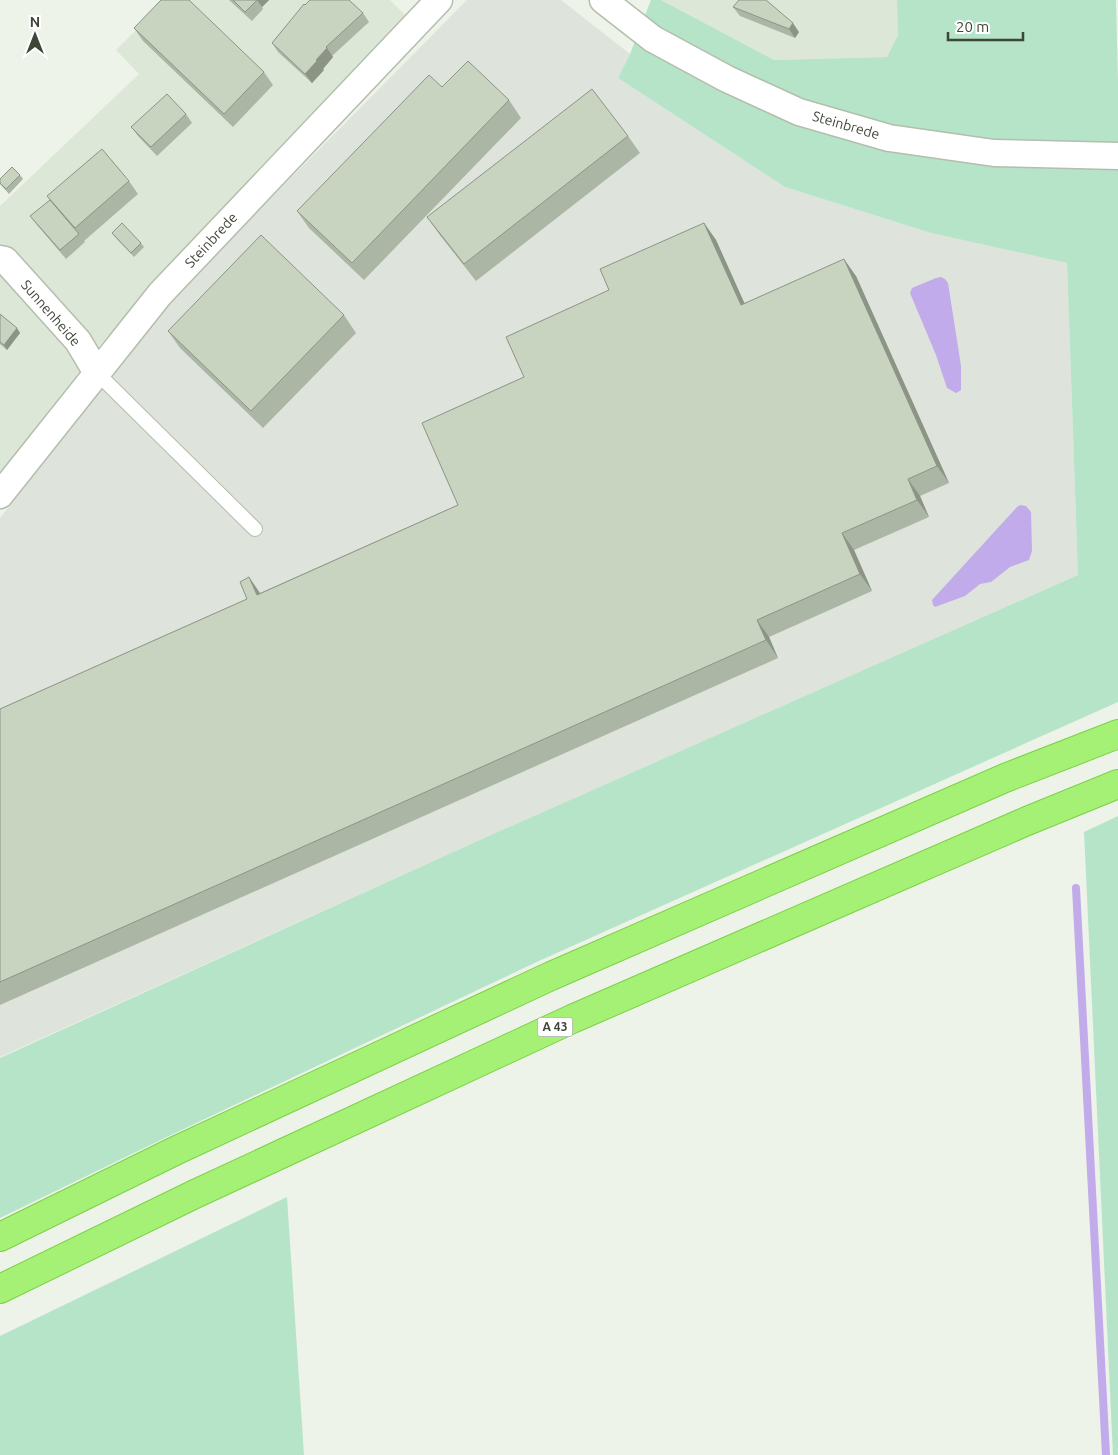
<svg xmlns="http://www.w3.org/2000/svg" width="1118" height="1455" font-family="Ubuntu,sans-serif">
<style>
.residential{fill:#dde7d8}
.industrial{fill:#dee3db}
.green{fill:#b6e4c9}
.water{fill:#c2abea}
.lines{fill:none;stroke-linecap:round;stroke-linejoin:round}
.stream{stroke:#c2abea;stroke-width:8}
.service-casing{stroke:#b3beac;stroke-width:16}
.minor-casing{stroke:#b3beac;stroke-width:29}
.motorway-casing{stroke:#7ed046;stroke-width:30}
.service{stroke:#fff;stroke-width:14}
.minor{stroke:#fff;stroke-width:26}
.motorway{stroke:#a4f176;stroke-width:28}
.wall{fill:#acb6a4}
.shaded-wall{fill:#8c9486}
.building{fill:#c8d4bf;stroke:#8c9486}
.labels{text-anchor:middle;stroke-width:4;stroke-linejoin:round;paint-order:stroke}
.shield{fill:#fff;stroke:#787e74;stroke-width:1}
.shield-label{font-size:12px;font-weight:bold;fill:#3e4638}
.street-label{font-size:14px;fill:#3e4638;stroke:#fff}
</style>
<rect width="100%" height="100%" fill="#edf3e9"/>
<path class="residential" d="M166 0H390L405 15 152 286 99 346 0 473V206L139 74 116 50Z
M661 0H897L898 35 887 57 773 60Z"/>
<path class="industrial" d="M467 0H561L630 54 618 78 785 187 931 233 1067 263 1078 575 482 839 0 1057V518L108 382 169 301Z"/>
<path class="green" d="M651 0H661L774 60 887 57 898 35 897 0H1116L1118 83V702L541 960 169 1136 0 1218V1058L482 839 1078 575 1067 263 931 233 785 187 618 78 630 54Z
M1118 816V1455H1113L1084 832Z
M287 1197 304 1455H0V1336Z"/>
<path class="water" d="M941 277 945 279 948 283 961 366V390L956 393 947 388 936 355 910 293 912 288 936 278Z
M1020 505 1026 506 1031 512 1032 551 1029 560 1010 567 991 582 980 584 965 596 935 607 933 605 932 600 1017 507Z"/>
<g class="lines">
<path class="stream" d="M1076 888 1106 1455"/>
<g class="service-casing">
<path id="service" d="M97 373 255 529"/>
</g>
<g class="minor-casing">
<path id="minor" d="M603 0 653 39 727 79 799 112 889 138 994 153 1118 156
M0 259 5 260 78 341 97 373
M0 495 160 294 439 0"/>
</g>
<g class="motorway-casing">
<path id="motorway" d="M0 1237 177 1150 551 976 1005 778 1118 734
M0 1289 195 1194 572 1019 1027 821 1118 784"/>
</g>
<use href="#service" class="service"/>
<use href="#minor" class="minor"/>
<use href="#motorway" class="motorway"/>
</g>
<path class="wall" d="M229 0H269L262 7 263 9 252 21Z
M305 5 363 13 369 22 332 56 333 57 323 69 324 70 312 83 278 52 272 43Z
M733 7 799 32 795 38 740 16Z
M134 28 264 72 273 85 233 127 143 41Z
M442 87 509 100 521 118 364 280 309 228 297 211Z
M186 114 192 123 157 156 138 136 131 127Z
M628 136 640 153 476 281 439 234 427 217Z
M20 175 23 179 9 194 0 184V179Z
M129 181 138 194 84 241 85 242 66 259 37 225 30 216 50 200 47 196Z
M704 223 716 240 744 303 856 276 949 483 920 496 929 517 854 550 872 591 769 637 778 658 0 1005V709L247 599 249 577 260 593 458 505 524 377 609 290Z
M112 233 141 243 144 247 134 257 115 237Z
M0 314 20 333 7 350 0 344Z
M344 315 356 333 263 428 180 348 168 331Z"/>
<path class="shaded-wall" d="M257 0H269L262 7Z
M793 23 799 32 795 38 789 29Z
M327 48 333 57 323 69 324 70 312 83 305 74 316 60Z
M704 223 716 240 753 322 741 305Z
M844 259 856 276 949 483 937 466Z
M17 328 20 333 7 350 4 345Z
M908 479 920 496 929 517 917 500Z
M842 533 854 550 872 591 860 574Z
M249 577 261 595H257Z
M757 620 769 637 778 658 766 640Z"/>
<path class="building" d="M161 0H189L264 72 224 114 134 28Z
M233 0H257L245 12Z
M310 0H349L363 13 326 47 327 48 316 60 317 61 305 74 272 43 304 4 305 5Z
M739 0H766L793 23 789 29 733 7Z
M468 61 509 100 352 263 297 211 429 75 442 87Z
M592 89 628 136 464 264 427 217Z
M167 94 186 114 151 147 131 127Z
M102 149 129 181 75 228 47 196Z
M12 167 20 175 6 189 0 183V179Z
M50 200 79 234 60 250 30 216Z
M122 223 141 243 131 253 112 233Z
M704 223 741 305 844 259 937 466 908 479 917 500 842 533 860 574 757 620 766 640 0 982V709L247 599 240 582 249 577 257 595 458 505 422 423 524 377 506 337 609 290 600 269Z
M261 235 344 315 251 411 168 331Z
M0 314 17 328 4 345 0 342Z"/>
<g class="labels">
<rect class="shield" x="537.5" y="1017.5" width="35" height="19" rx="4"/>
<g class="shield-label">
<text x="555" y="1031">A 43</text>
</g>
<g class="street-label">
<text transform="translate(846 125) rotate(16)" y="5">Steinbrede</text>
<text transform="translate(211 240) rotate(-47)" y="5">Steinbrede</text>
<text transform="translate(51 313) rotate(49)" y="5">Sunnenheide</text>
</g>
</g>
<g transform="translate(35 35)" stroke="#ffffff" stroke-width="4" paint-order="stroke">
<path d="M0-4L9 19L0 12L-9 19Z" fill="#3e4638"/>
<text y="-8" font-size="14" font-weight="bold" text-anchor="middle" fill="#3e4638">N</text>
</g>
<path d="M948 32v8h75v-8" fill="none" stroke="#3e4638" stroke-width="2.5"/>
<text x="956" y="32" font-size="15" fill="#3e4638" stroke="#ffffff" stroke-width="4" paint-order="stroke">20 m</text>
</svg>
